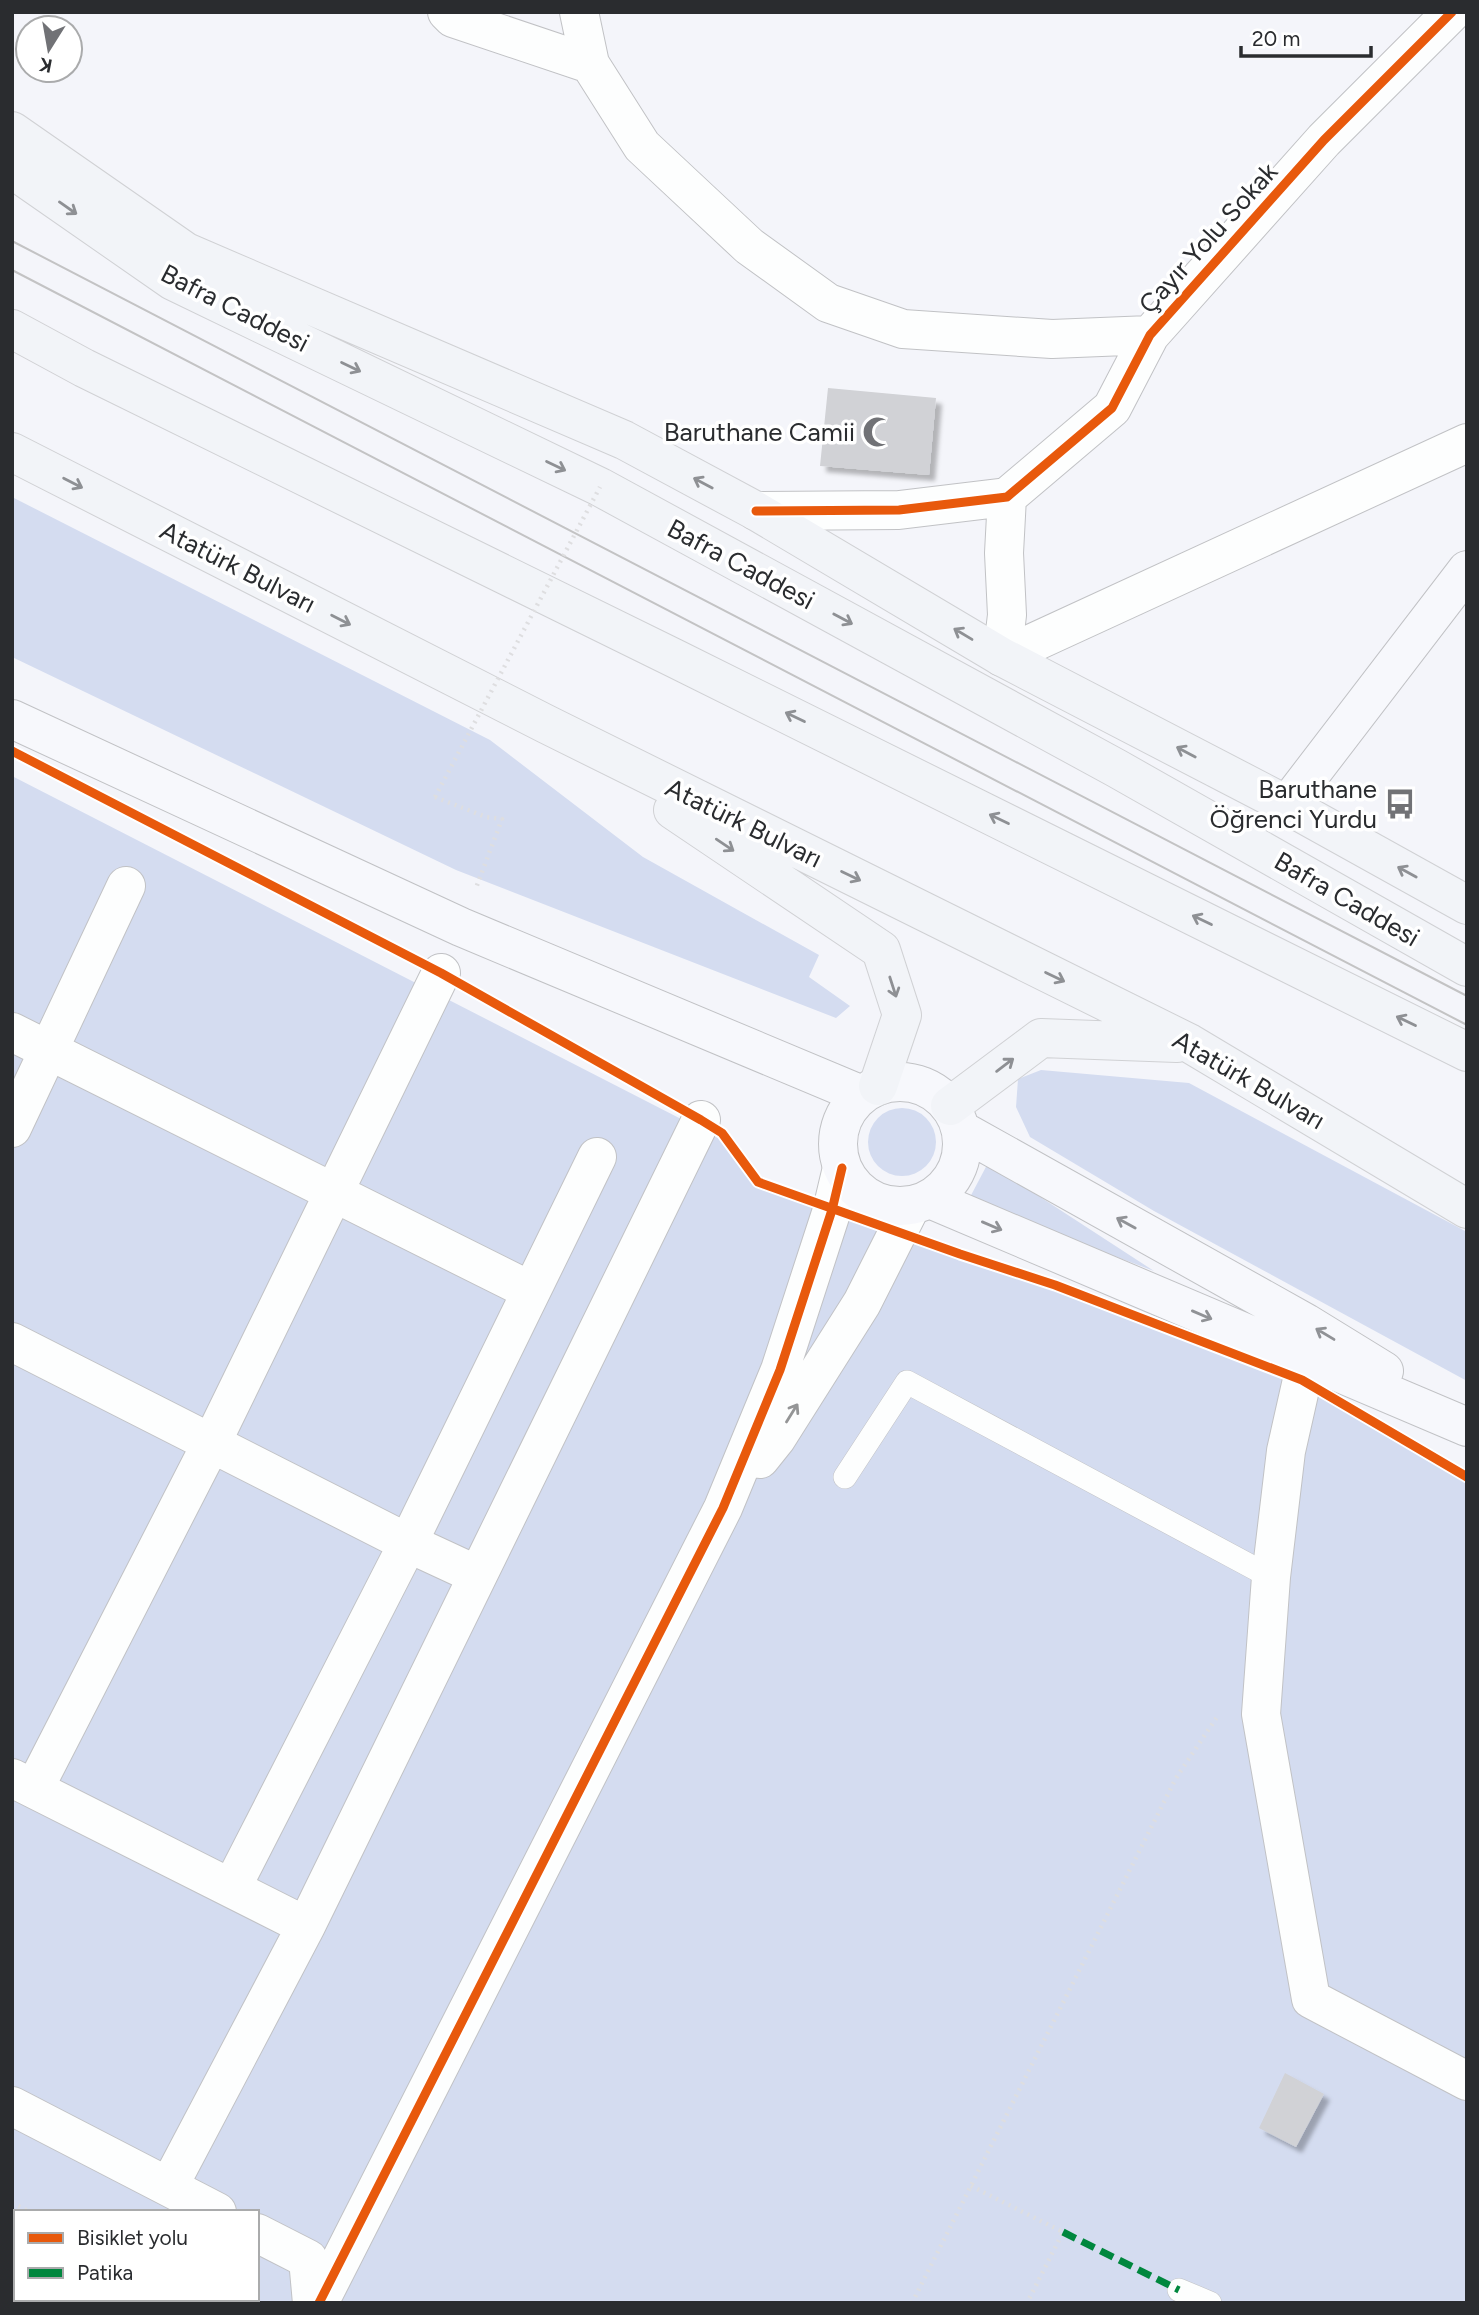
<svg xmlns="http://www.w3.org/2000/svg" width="1479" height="2315" font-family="Figtree,sans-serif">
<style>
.green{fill:#d4dcf0}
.building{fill:#d1d2d6;filter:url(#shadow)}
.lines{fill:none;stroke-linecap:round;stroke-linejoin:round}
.lane-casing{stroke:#c1c2c5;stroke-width:24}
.street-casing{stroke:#c1c2c5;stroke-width:40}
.secondary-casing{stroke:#c1c2c5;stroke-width:40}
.primary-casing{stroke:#d0d1d4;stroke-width:40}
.path{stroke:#dedee0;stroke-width:4.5;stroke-dasharray:2 5;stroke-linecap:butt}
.lane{stroke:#fdfefe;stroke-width:23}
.street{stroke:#fdfefe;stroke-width:38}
.secondary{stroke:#f7f8fc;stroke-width:38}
.primary{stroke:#f2f4f8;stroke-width:38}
.tram{stroke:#c3c3c4;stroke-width:2}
.path-bridge{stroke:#dedee0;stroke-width:4.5;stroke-dasharray:2 5;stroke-linecap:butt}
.quiet{stroke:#00873e;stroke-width:7;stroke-dasharray:14 7;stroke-linecap:butt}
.cycleway-casing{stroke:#fff;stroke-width:13}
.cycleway{stroke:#e8590c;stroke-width:9}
.oneway{stroke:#8e9094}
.oneway2{stroke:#909296}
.oneway3{stroke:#949596}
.labels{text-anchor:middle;stroke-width:7;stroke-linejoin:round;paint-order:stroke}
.street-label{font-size:26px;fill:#2a2c2f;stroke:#fff}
.poi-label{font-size:26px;fill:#2a2c2f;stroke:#fff;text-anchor:end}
</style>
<defs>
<filter id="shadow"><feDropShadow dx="6" dy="6" stdDeviation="2" flood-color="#0004"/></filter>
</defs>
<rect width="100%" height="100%" fill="#f4f5fa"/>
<path class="green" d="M12 497 490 740 643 857 819 955 809 977 850 1006 836 1018 456 870 12 657Z
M12 776 726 1142 758 1182 943 1249 1055 1285 1302 1380 1467 1477V2303H37L38 2299H257V2212H16V2269L12 2265Z
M1041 1070 1189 1083 1467 1232V1381L1154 1211 1030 1137 1016 1107 1018 1079Z
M868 1142a34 34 0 1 1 68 0a34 34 0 1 1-68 0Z
M988 1163 1154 1271 968 1201Z"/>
<path class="building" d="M828 388 936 398 929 475 820 466Z
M1285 2073 1324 2094 1296 2147 1259 2128Z"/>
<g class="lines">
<g class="lane-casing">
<path id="lane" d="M845 1477 907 1382 1271 1577
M1179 2290 1210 2303"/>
</g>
<g class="street-casing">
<path id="street" d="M447 12 453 18 590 64
M579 12 590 64 642 146 749 246 828 303 903 329 1052 339 1150 335
M756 511 899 510 1007 497 1112 408 1150 335 1324 140 1452 12
M1002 657 1467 443
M1002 657 1007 615 1004 553 1007 497
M12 1032 531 1291
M12 1128 126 886
M12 1342 408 1543 477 1575
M1302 1380 1286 1451 1271 1577 1261 1714 1311 1999 1467 2081
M760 1459 776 1439 862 1303 911 1206
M12 1778 306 1926
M34 1789 212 1442 441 973
M232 1887 408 1543 597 1157
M12 2106 217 2212
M169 2186 306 1926 701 1120
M257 2233 308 2259 312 2303
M203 2303 205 2299
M319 2303 723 1508 780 1370 832 1210 842 1168"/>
</g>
<g class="secondary-casing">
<path id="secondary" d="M12 719 461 927 862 1095
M1287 805 1467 570
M838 1144a62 62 0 1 1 124 0a62 62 0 1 1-124 0Z
M961 1130 1306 1323 1384 1371
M930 1199 1467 1427"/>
</g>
<g class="primary-casing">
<path id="primary" d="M12 131 186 252 624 440 756 511 1002 657 1287 805 1467 905
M12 169 173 281 600 487 1116 768 1467 967
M12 329 84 368 676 659 1467 1052
M12 452 546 724 1189 1043 1467 1209
M673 810 881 950 902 1015 878 1086
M950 1106 1041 1038 1177 1043"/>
</g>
<path class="path" d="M435 797 486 817 502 819 476 888
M971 2186 1063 2232 1027 2303
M12 2203 30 2212
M97 2303 99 2299
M912 2303 1176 1778 1219 1714"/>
<use href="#lane" class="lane"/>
<use href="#street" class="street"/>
<use href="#secondary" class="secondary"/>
<use href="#primary" class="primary"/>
<path class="tram" d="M12 241 1467 996
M12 270 1467 1025"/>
<path class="path-bridge" d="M435 797 600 487"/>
<path class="quiet" d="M1063 2232 1179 2290"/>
<g class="cycleway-casing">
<path id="cycleway" d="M756 511 899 510 1007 497 1112 408 1150 335 1324 140 1452 12
M12 751 441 973 701 1120 722 1133 758 1182 960 1254 1055 1285 1302 1380 1467 1477
M319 2303 723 1508 780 1370 832 1210 842 1168"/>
</g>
<use href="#cycleway" class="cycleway"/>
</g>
<defs><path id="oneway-shaft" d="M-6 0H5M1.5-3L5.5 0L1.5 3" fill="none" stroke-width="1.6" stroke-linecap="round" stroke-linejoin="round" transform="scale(1.75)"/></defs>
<g class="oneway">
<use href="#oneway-shaft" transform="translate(68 208) rotate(35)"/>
<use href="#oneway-shaft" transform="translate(351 367) rotate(26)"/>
<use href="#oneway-shaft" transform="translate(556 466) rotate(26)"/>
<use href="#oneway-shaft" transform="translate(73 483) rotate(27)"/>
<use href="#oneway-shaft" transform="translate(703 483) rotate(-152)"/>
<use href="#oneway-shaft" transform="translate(843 619) rotate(28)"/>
<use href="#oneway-shaft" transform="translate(341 620) rotate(27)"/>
<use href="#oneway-shaft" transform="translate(963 634) rotate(-149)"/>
<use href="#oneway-shaft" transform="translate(795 717) rotate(-154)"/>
<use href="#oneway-shaft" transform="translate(1186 752) rotate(-152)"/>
<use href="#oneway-shaft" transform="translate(999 819) rotate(-154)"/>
<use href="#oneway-shaft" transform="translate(725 845) rotate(34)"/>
<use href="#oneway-shaft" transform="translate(1407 872) rotate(-151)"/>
<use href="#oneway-shaft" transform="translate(851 876) rotate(26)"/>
<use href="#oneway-shaft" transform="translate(1202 920) rotate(-154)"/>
<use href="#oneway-shaft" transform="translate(1055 977) rotate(26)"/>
<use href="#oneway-shaft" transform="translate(893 987) rotate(72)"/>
<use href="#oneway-shaft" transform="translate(1406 1021) rotate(-154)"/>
<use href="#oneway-shaft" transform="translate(1005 1065) rotate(-37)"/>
</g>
<g class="oneway2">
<use href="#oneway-shaft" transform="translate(1126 1223) rotate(-151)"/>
<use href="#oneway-shaft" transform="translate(992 1226) rotate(23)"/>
<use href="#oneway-shaft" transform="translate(1202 1315) rotate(23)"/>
<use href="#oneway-shaft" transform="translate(1325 1334) rotate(-149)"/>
</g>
<use class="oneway3" href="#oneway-shaft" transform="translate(792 1413) rotate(-58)"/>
<defs>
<g id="mosque-bare" transform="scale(2.415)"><path d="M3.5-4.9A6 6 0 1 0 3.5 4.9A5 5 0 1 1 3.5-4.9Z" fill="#717276" stroke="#fff" stroke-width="2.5" paint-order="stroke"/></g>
<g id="bus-bare" transform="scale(2.415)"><path d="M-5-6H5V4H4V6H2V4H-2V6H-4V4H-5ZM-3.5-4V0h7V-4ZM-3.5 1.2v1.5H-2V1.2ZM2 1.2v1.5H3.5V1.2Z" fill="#717276" stroke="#fff" stroke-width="2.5" paint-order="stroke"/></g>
</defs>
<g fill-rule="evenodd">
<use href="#mosque-bare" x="878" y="432"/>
<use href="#bus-bare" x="1400" y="804"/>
</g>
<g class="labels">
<g class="street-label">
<text transform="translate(1208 238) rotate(-48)" y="9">Çayır Yolu Sokak</text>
<text transform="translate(235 308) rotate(27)" y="9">Bafra Caddesi</text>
<text transform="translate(741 564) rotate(28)" y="9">Bafra Caddesi</text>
<text transform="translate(238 567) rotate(27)" y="9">Atatürk Bulvarı</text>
<text transform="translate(744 823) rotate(26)" y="9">Atatürk Bulvarı</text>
<text transform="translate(1347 899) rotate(30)" y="9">Bafra Caddesi</text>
<text transform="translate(1249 1080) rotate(30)" y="9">Atatürk Bulvarı</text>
</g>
<g class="poi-label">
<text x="855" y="441">Baruthane Camii</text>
<text x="1377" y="798">Baruthane<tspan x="1377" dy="30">Öğrenci Yurdu</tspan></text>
</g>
</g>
<rect width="1479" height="2315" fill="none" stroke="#2a2c2f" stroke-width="28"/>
<rect x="14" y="2210" width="245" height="91" fill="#ffffff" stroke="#aaabac" stroke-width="2"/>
<rect x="28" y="2233" width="35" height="10" fill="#e8590c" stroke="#aaabac" stroke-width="2"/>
<text x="77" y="2245" font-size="21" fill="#2a2c2f">Bisiklet yolu</text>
<rect x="28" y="2268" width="35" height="10" fill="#00873e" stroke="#aaabac" stroke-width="2"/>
<text x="77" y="2280" font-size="21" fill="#2a2c2f">Patika</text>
<g transform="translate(49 49) rotate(191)"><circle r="33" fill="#ffffff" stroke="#aaabac" stroke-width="2"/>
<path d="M0-5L12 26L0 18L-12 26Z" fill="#717276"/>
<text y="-10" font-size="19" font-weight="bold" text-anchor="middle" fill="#2a2c2f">K</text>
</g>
<path d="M1241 46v10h130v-10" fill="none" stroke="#2a2c2f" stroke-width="3.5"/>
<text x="1252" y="46" font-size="21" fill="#2a2c2f" stroke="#ffffff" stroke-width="5" paint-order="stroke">20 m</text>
</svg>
